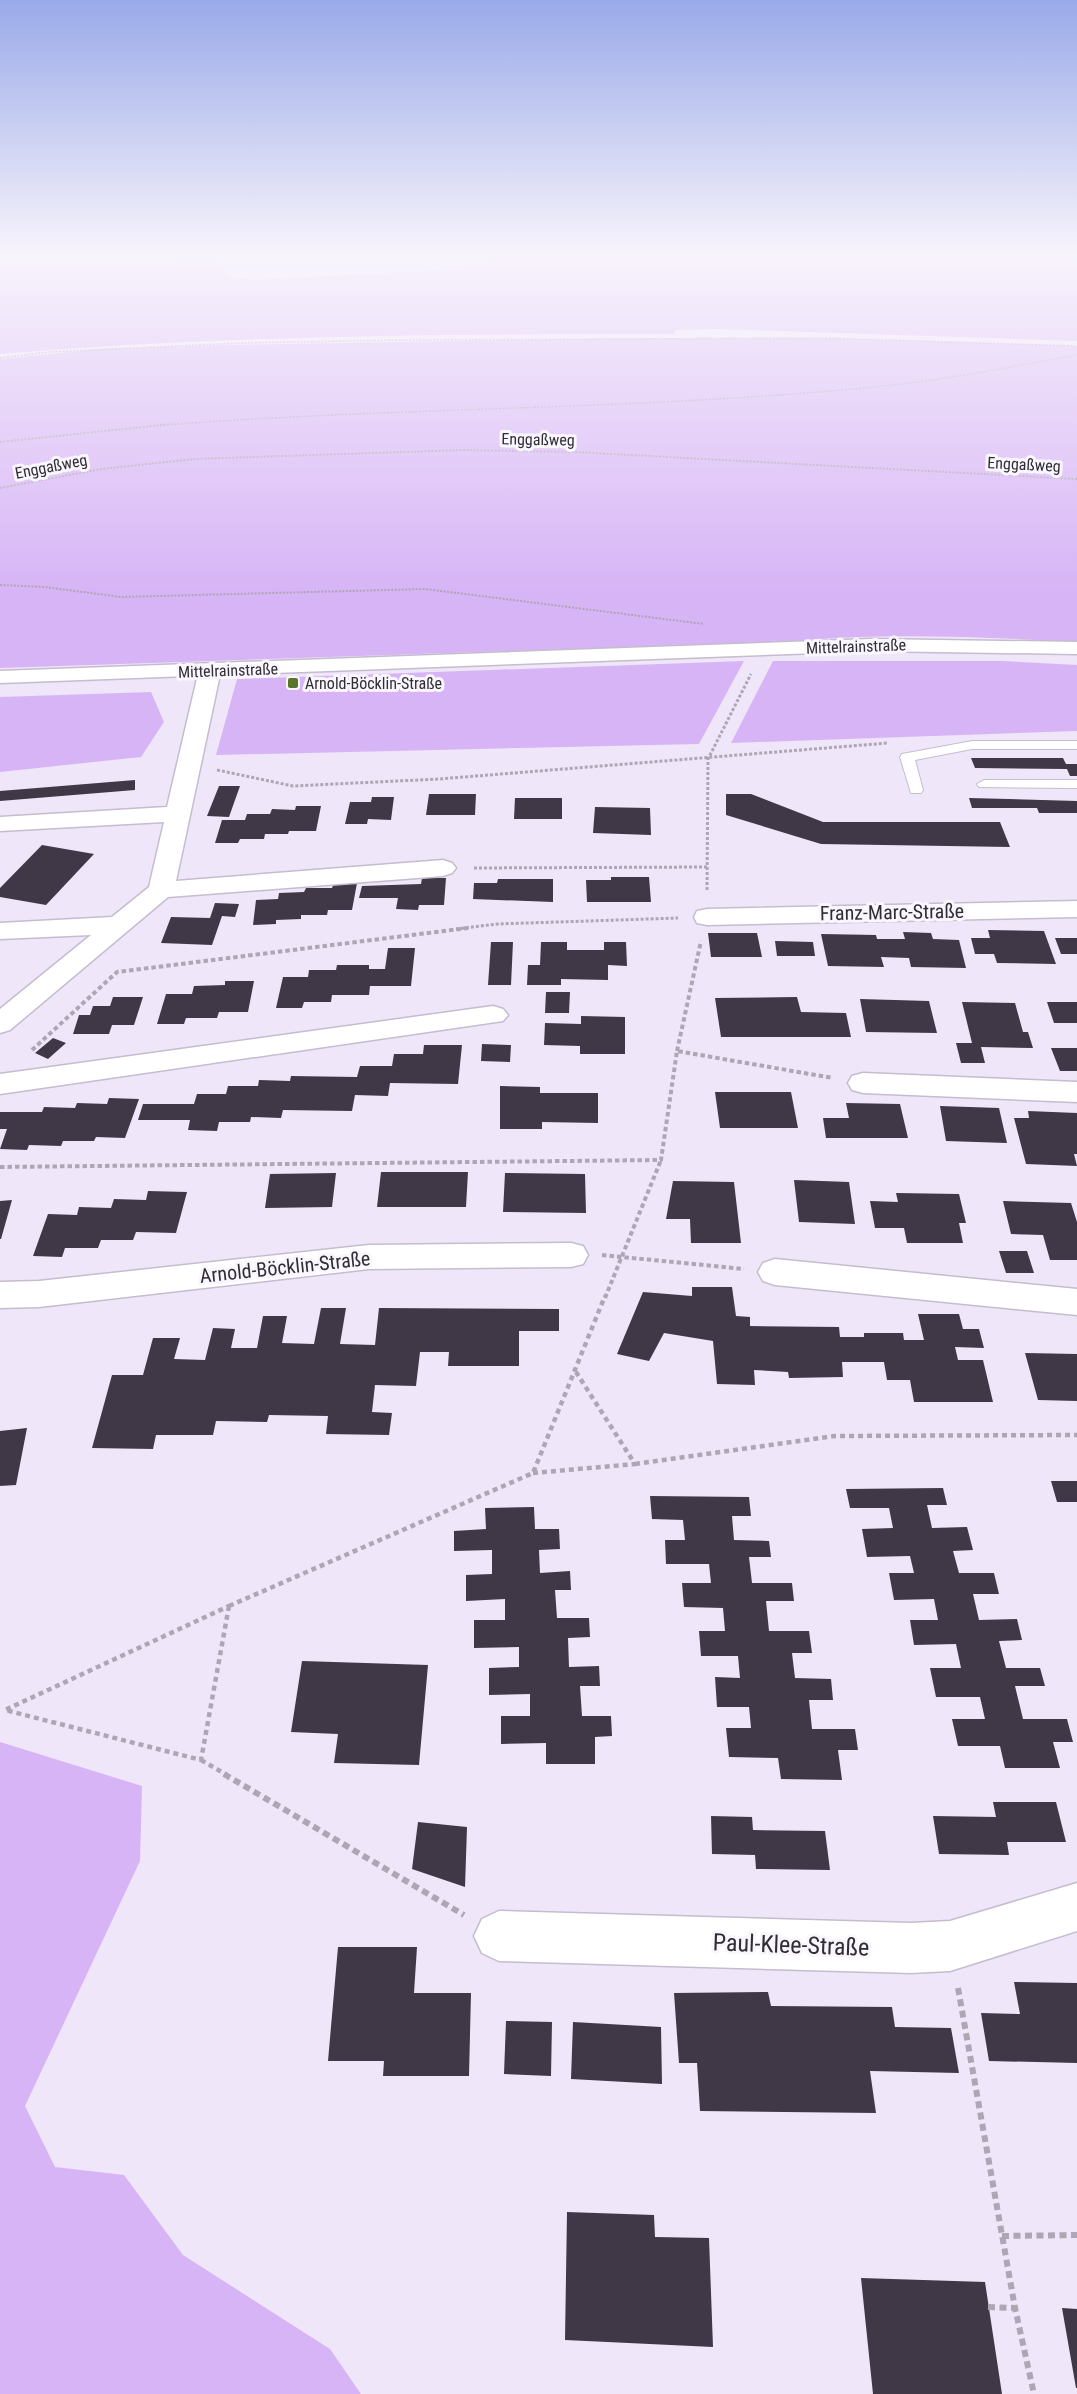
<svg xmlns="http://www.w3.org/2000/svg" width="1077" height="2394" font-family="'Roboto Condensed',sans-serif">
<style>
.green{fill:#d7b4f6}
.building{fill:#403847}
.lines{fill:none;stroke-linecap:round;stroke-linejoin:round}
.service-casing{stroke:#c5bcce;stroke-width:2}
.minor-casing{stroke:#c5bcce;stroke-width:3}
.tertiary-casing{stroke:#c5bcce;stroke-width:3}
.path-far5{stroke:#aea6b4;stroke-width:1.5;stroke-dasharray:2 1.5;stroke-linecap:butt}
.path-far4{stroke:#aea6b4;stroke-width:2;stroke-dasharray:2 1.5;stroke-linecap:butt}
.path-far3{stroke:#aea6b4;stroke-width:3;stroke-dasharray:3 2;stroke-linecap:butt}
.path-far2{stroke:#aea6b4;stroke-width:4;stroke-dasharray:4.5 3;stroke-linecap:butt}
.path-far1{stroke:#aea6b4;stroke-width:4.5;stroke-dasharray:5 4;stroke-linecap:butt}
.path{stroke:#aea6b4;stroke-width:6;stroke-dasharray:7 4.5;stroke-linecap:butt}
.service{fill:#fff;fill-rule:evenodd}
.minor{fill:#fff;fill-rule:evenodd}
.tertiary{fill:#fff;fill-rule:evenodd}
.poi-dot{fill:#58762b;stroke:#faf6fe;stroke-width:2}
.labels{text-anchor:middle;stroke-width:6;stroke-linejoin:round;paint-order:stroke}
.far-street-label{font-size:16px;fill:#312d34;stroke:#faf6fe}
.far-poi-label{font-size:16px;fill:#312d34;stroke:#faf6fe;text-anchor:start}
.street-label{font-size:20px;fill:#312d34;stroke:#faf6fe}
.near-street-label{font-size:24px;fill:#312d34;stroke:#faf6fe}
</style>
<rect width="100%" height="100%" fill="#f0e6f9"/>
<path class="green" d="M511 256H1077V341L716 329 675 330V334C450 334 224 335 0 354V265L220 261 231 278 255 280 467 268Z
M634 338H829L1077 346V642C979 637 883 632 785 642L0 668V359L100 349 225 345Z
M744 661 699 744 216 755 237 679Z
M773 661H1002L1077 665V731L731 743Z
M151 692 164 722 141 757 0 772V697Z
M0 1742 142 1786 140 1861 25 2106 55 2167 124 2175 183 2255 330 2349 361 2394H0Z"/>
<path class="building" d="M971 758H1063L1066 764H1077V776H1070L1067 769 975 768Z
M135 780V790L0 801V791Z
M219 786H240L229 817 207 816Z
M429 794H476L475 815H426Z
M726 794H751L823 822H1000L1010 847 821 844 726 815Z
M372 797H394L391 820 368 819 367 824H345L350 802H371Z
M515 798H562V819H514Z
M969 798 1077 801V813H1039L1037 808H972Z
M296 806H321L316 831H289L288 834H265L264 839H240L238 843H215L222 820H245L247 814H270L272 809 295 810Z
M595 807 650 808 651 835 593 833Z
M42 845 94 854 46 905 0 897V888Z
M611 877H649L651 902H587L586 880H611Z
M422 878H446L444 905H419L418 910 396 909 398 898H359L362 886 421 884Z
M498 879H553V902L473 899 474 883H497Z
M334 883H357L352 910H328L327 915H301V919L276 920V924L253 925 256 900 278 899 279 893 304 892 306 888H332Z
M215 903 239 904 235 917 222 916 212 945 161 943 171 917 210 918Z
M988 930 1044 931 1056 964 997 963 994 954H975L971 938H990Z
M903 932 931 933 933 939 959 940 966 968 911 967 909 958 881 957 884 967 828 966 821 934 876 935 877 939H905Z
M708 933H757L762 957H711Z
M1055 938H1077V954H1061Z
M775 941 813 942 815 956H777Z
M491 942H513L511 985H488Z
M541 942H567V950H604V942H626L627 966 608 965V980L561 979V985H527L528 965H540Z
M388 948H415L411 986H370L369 995H332L331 1002H304L302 1008H276L283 977H308L309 970H336L337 965H369V969H385Z
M225 981H254L248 1012H219L217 1018H186L184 1024H157L166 994H192L194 986 225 985Z
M546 992H570L569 1013H545Z
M113 997H143L134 1025H112L109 1034H73L79 1015H90L93 1006H110Z
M797 997 801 1012 846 1013 851 1037H721L715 998Z
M860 999 929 1001 937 1033 866 1032Z
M962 1002 1015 1003 1023 1032H1028L1033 1048 981 1047 985 1063H961L956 1043H972Z
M1047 1002H1077V1023H1054Z
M581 1016 625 1017V1054H580V1046L544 1045 545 1023 581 1024Z
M53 1038 66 1043 48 1059 35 1053Z
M482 1044 511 1045 510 1062 481 1061Z
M424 1045H462L458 1084 390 1083 388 1096 355 1095 352 1111 283 1110 281 1118 251 1117 250 1122H219L217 1131 188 1130 190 1120H138L143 1104H194L197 1094H226L228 1086H258L259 1080 290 1081 291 1076 357 1077 360 1066H392L394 1054H423Z
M1051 1048H1077V1071H1060Z
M500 1086 540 1087V1093H598V1123L542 1122V1129H500Z
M715 1092H791L798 1128H720Z
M109 1098 139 1099 125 1138 96 1137 94 1141H63L61 1146 29 1145 27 1150 0 1149 7 1129H0V1112H42L44 1107 75 1108 77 1103 107 1104Z
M846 1103 900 1104 908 1138H826L823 1118H849Z
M940 1106 999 1108 1007 1143 946 1141Z
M1028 1111 1077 1113V1154H1074L1077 1166 1026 1164 1014 1118H1029Z
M381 1172H468L466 1207H377Z
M336 1173 332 1207 265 1208 270 1174Z
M505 1173 585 1174 586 1213 503 1212Z
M794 1180 849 1182 855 1224 799 1222Z
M673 1181 734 1182 741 1243H691L690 1219H666Z
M148 1191 187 1192 176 1233 136 1232 133 1240H101L98 1248H65L62 1257 33 1256 48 1214 77 1215 79 1207 111 1208 114 1199 146 1200Z
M896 1193 959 1194 966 1223H959L963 1243H907L904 1228H875L870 1201 898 1202Z
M12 1200 1 1239H0V1201Z
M1003 1201 1071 1203 1077 1222V1260H1050L1043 1235 1011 1234Z
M999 1251H1027L1034 1273H1006Z
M692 1287H732L736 1316 750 1317V1326L839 1327 840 1337H864V1333H903L904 1340H924L918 1314H959L963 1329H979L984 1348 955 1347 958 1360H983L993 1402H914L910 1380H887L884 1362H842L843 1377 789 1378 788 1372 754 1370 755 1385 717 1384 713 1341 664 1333 649 1361 617 1354 643 1292 692 1296Z
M321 1308H346L340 1344 375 1345 379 1308 559 1309V1331H519V1366H448L449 1352H420L416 1386 375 1385 372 1412 392 1413 389 1435 326 1434 328 1416 269 1415 267 1422 216 1421 213 1435H156L153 1449 92 1448 112 1375H143L153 1338H180L174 1359 205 1360 213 1328 235 1329 231 1348H257L263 1316H287L282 1343 314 1344Z
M1025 1353 1077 1354V1401L1038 1400Z
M27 1428 16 1485 0 1486V1431Z
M1051 1481H1077V1502H1057Z
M943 1488 947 1505H927L932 1528 967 1527 973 1550 953 1551 959 1573H994L999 1594H973L979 1620 1017 1619 1022 1640 999 1641 1006 1668H1040L1045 1686H1015L1023 1719H1067L1073 1742H1053L1060 1768H1005L1000 1746H958L952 1719H985L980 1697H936L930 1668H961L956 1644 914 1645 910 1620H938L934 1599 894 1600 889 1573H914L910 1556 867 1557 862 1529 893 1528 889 1508H850L846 1489Z
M650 1496 749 1497 751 1516H732L734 1540 769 1541 771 1557H749L752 1583H792L794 1601H766L769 1631H809L812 1653H792L795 1678 831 1679 833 1700H809L812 1729H855L858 1750H838L842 1780 781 1779 778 1758 729 1757 726 1728H751L749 1707H717L715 1677 740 1678 738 1656H701L699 1631H725L723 1608 684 1607 682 1583H711L709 1564H666L665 1540H685L683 1520 652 1519Z
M534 1507 535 1529H559L560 1549 539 1550 540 1573 570 1571 571 1590H555L557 1618H589L590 1637 568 1638 569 1667 599 1666 600 1686H580L582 1716H611L612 1736 595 1737V1764H546V1743L501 1744V1716H530V1694L489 1695V1668L519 1667V1647L474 1648V1620H505V1599L466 1601V1575L492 1574V1550L454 1551V1531L486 1529 485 1508Z
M302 1661 428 1665 419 1765 334 1763 338 1734 291 1732Z
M993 1802H1056L1066 1842H1007L1009 1855 939 1854 933 1816 996 1817Z
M711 1816 752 1817 753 1830 825 1831 830 1870 756 1869 755 1855 712 1854Z
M418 1822 467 1827 465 1887 412 1869Z
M338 1947H417L414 1993H471L469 2076H383L384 2061H328Z
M1014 1982 1077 1983V2063L989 2061 981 2013 1020 2014Z
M768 1992 771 2006 892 2007 895 2027 951 2028 959 2073 870 2071 876 2113 700 2111 697 2063H679L674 1993Z
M506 2021 552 2022 551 2076 504 2074Z
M573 2022 661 2027 662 2084 571 2079Z
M567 2212 654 2215 655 2237 709 2238 713 2347 565 2340Z
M861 2278 985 2282 1002 2394H873Z
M1062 2308 1077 2309V2388H1076Z"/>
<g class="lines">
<g class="service-casing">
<path id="service" d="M972 741H1077V749H972L915 760 923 790 921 793H911L900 757 902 754Z
M984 780H1077V788L979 787 977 784Z"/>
</g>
<g class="minor-casing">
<path id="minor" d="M210 664 218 665 221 670 176 881 443 860 452 863 456 868 452 873 443 876 168 897 10 1030 0 1033V1009L91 935 0 939V923L112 917 149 887 164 822 0 831V817L167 807 199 670 202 665Z
M1077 901V917L707 925 697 923 694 917 697 911 707 909Z
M493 1006 503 1009 508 1015 503 1021 0 1094V1074Z
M863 1073 1077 1082V1102L863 1093 852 1090 848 1083 852 1076Z
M571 1243 583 1246 588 1255 583 1264 571 1267 369 1269 39 1307 0 1308V1282L39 1281 369 1245Z
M775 1259 1077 1289V1315L775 1285 763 1281 758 1272 763 1263Z
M1077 1883V1931L950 1971 911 1973 499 1961 482 1953 474 1936 482 1919 499 1911 911 1923 950 1921Z"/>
</g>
<g class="tertiary-casing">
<path id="tertiary" d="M871 639 1077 642V654L871 651 0 683V671Z"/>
</g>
<path class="path-far5" d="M0 358 49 352 242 343 407 340 829 338 1077 346
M153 426C399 406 647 411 893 385 955 378 1016 366 1077 355"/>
<path class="path-far4" d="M0 442 171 424
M0 488 101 469 194 459 463 450 574 452 1077 479
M0 585 45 587 121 597 425 589 704 624"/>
<path class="path-far3" d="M217 770 293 786 439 779 888 743
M474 868 707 867
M707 890 708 759 751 674
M456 929 497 924 678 918"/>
<path class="path-far2" d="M32 1050 117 972 468 928
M677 1051 701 941
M0 1167 661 1160 677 1051 833 1078
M602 1255 744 1269
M605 1298 661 1160"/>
<path class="path-far1" d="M635 1464 835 1436 1077 1435
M533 1473 635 1464 576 1372
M229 1606 201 1760 5 1710Z
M229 1606 533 1473 605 1296
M201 1760 227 1775"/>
<path class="path" d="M224 1774 464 1915
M958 1988 1015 2308 1034 2394
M1002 2236 1077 2235
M988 2307 1015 2308"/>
<use href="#service" class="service"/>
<use href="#minor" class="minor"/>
<use href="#tertiary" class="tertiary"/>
</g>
<linearGradient id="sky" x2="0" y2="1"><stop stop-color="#9aaae9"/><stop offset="0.43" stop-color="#f8f4fc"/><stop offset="1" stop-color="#f8f4fc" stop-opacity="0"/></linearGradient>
<rect width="1077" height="591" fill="url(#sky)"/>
<rect class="poi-dot" x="287" y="677" width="12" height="12" rx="3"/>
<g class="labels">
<g class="far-street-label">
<text transform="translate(538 439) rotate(1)" y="6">Enggaßweg</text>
<text transform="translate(1024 464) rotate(3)" y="6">Enggaßweg</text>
<text transform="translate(51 466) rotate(-11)" y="6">Enggaßweg</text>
<text transform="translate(856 646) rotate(-2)" y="6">Mittelrainstraße</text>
<text transform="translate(228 670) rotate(-2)" y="6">Mittelrainstraße</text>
</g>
<g class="far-poi-label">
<text x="305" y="689">Arnold-Böcklin-Straße</text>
</g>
<g class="street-label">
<text transform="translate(892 912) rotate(-1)" y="7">Franz-Marc-Straße</text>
<text transform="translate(285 1267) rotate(-6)" y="7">Arnold-Böcklin-Straße</text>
</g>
<g class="near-street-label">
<text transform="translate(791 1945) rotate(2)" y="8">Paul-Klee-Straße</text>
</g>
</g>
</svg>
